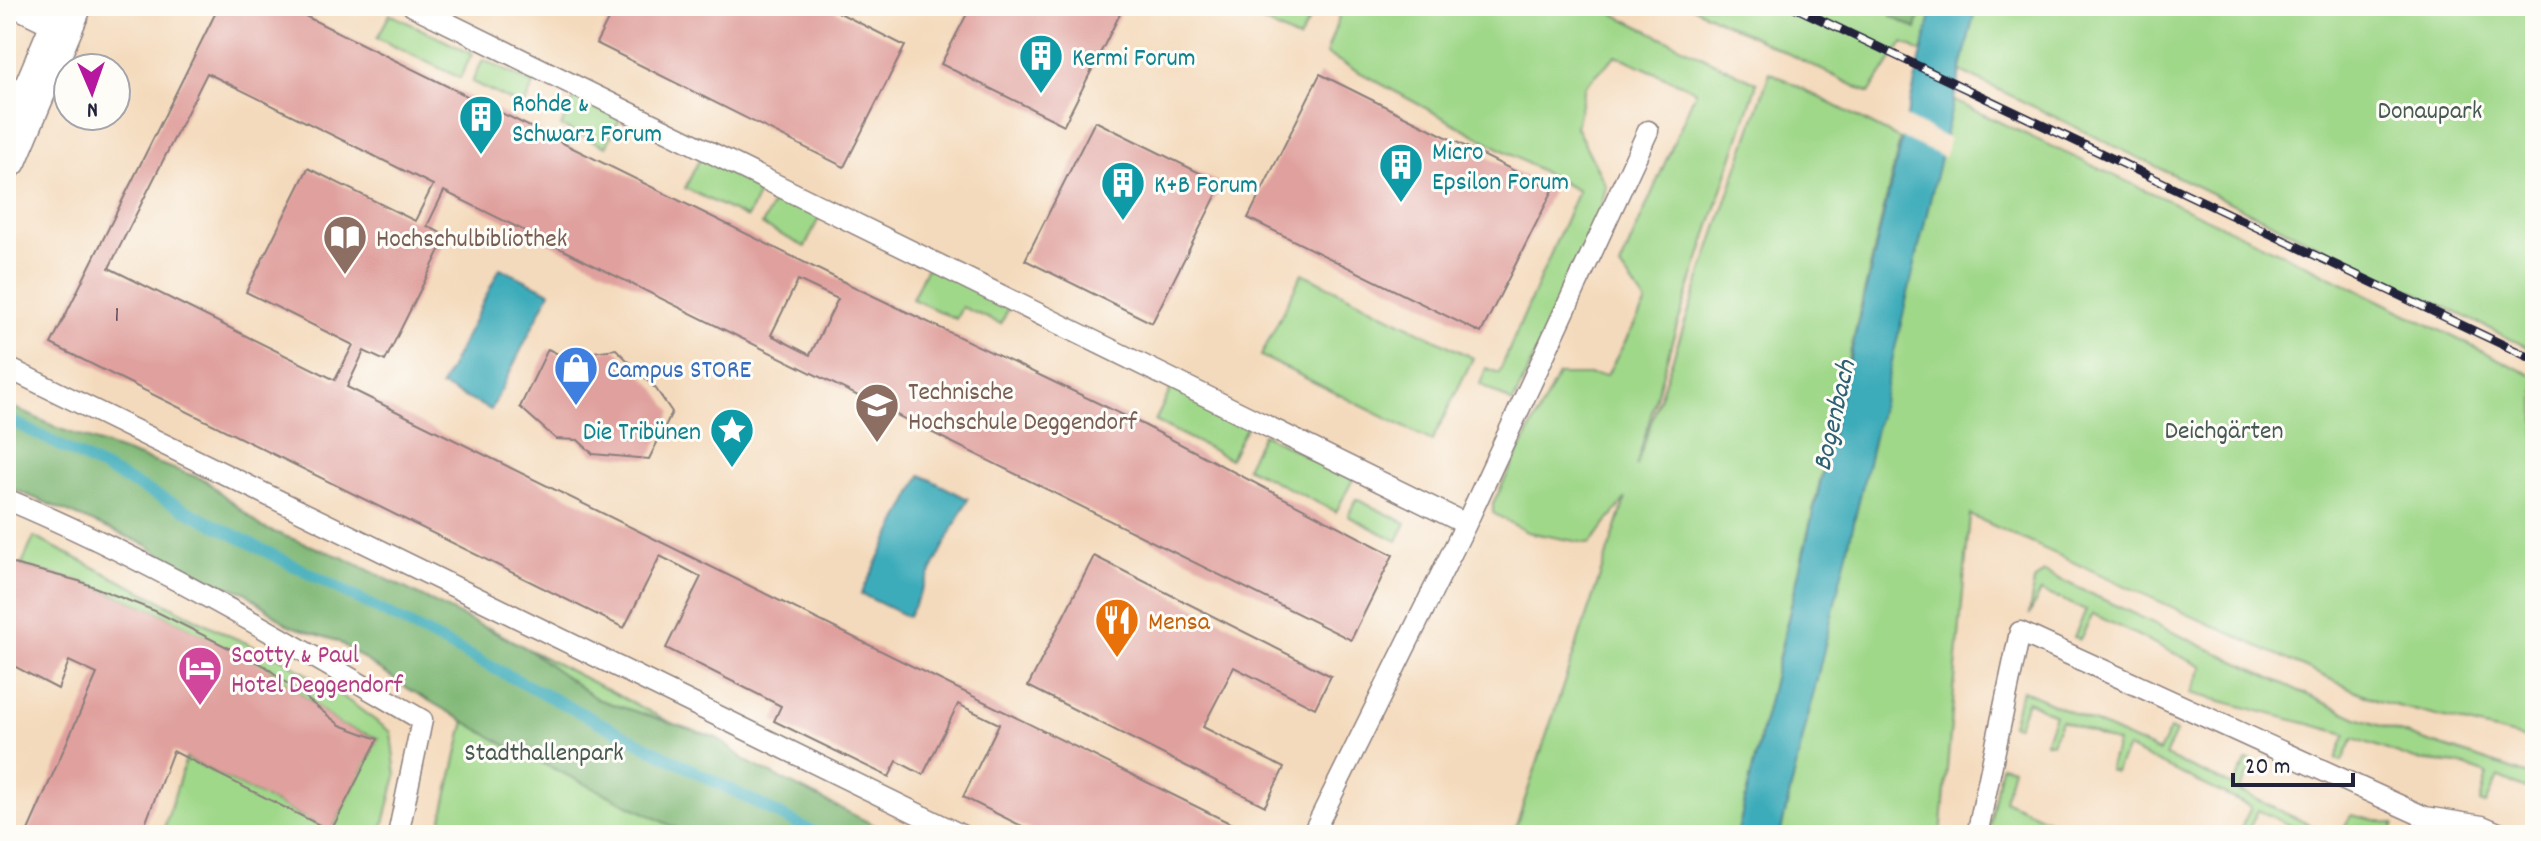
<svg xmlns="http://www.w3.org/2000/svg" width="2541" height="841" font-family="Dekko,sans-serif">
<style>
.green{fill:#a0d88a;stroke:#617d62;stroke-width:2}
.forest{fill:#80b876;stroke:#516d58;stroke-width:2}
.water{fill:#3dacba;stroke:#30677a;stroke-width:2}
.pier{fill:#f4dabc}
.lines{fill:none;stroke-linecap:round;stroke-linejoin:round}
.stream{stroke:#3dacba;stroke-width:12}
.building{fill:#e0a19e;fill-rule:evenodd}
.service-casing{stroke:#8b7e7c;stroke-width:23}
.minor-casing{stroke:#8b7e7c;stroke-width:45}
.service{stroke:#fff;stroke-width:20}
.minor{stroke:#fff;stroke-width:42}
.rail-casing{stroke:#22223b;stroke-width:9}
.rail{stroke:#fdfcf7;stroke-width:6;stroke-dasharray:18;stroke-linecap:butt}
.labels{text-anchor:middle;stroke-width:6;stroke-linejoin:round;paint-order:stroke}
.number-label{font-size:22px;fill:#524254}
.culture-label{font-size:26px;fill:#0d838f;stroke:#fdfcf7;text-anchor:start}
.park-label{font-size:26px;fill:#485953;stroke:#fdfcf7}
.education-label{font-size:26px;fill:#785e54;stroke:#fdfcf7;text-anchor:start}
.shop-label{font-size:26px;fill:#366cbe;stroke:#fdfcf7;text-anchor:start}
.food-label{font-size:26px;fill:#c56008;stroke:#fdfcf7;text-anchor:start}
.hotel-label{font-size:26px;fill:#b23c85;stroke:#fdfcf7;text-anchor:start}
.water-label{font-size:28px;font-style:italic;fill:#2e6074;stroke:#fdfcf7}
</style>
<rect width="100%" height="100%" fill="#fdfcf7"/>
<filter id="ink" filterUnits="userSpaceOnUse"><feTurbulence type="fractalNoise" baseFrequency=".0125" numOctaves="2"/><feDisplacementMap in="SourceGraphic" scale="16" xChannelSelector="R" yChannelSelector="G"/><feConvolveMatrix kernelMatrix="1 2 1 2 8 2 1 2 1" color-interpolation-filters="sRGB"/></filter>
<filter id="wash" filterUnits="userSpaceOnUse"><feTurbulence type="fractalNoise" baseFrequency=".006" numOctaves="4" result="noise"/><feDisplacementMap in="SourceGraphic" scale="32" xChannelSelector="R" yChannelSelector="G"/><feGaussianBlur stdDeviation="1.8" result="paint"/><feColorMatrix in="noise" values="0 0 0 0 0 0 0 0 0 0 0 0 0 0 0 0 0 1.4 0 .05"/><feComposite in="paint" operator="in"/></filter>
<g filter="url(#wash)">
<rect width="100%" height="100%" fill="#f4dabc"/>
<path class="green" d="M1232 6H1316L1299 40Z
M1343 6H1597L1757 83 1672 341 1636 467 1770 72 1900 139 1737 835H1513L1626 498 1590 544 1527 532 1493 513V503L1558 375H1607L1646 303 1620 267 1696 91 1616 55 1585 86 1576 127 1606 186 1599 216 1513 403 1480 384 1486 368 1499 373 1578 191 1326 54Z
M1690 6H2535V351L1903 43 1869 93Z
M390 14 472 54 460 78 377 38Z
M483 60 534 84 523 107 472 82Z
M576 95 621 117 606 147 561 126Z
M1952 100 2317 270 2535 377V741L2378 701 1970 515 1941 835H1780Z
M701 156 763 185 747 218 685 188Z
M778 193 821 214 805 247 762 225Z
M927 267 1010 305 1001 324 962 307 956 319 912 299Z
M1302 273 1473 358 1432 441 1261 356Z
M1172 387 1247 426 1230 459 1155 421Z
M1263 434 1353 479 1336 512 1246 467Z
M1356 499 1406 523 1397 541 1348 516Z
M34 537 228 635 281 658 339 694 391 732 396 776 381 835H162L186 758 331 831 378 738 340 725 270 670 155 611 79 581 21 566Z
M2044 572 2357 718 2535 777V793L2498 777 2486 804 2480 802 2487 774 2459 764 2415 760 2354 738 2342 761 2336 759 2346 734 2191 693 2203 667 2093 614 2080 639 2074 637 2086 610 2041 591 2029 615 2034 581Z
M487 627 526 648 889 835H438Z
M2022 690 2159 752 2170 729 2176 732 2165 756 2233 786 2247 760 2254 762 2239 791 2331 835H2311L2258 810 2246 835 2239 832 2251 807 2127 748 2115 772 2109 770 2117 743 2061 720 2052 743 2045 742 2055 715 2027 701 2018 726 2012 725Z
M2001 765 2013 768 2004 800 2081 835H1988Z
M2351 815 2394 824 2390 835H2340Z"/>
<path class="forest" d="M1892 6H1921L1916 29 1891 16Z
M6 404 60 429 205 480 263 528 344 558 526 648 597 699 717 738 747 762 894 835H690L509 747 407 688 337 641 288 625 245 592 187 574 147 545 6 486Z"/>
<path class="water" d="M1933 6H1976L1780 835H1737Z
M500 268 550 292 491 410 441 386Z
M921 475 968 499 908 617 861 594Z"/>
<path class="pier" d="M1901 115 1949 139 1945 158 1896 135Z"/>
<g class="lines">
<path class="stream" d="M6 418 819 835"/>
</g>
<g id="blocks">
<path class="building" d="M219 6H285L846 283 1144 425 1393 555 1351 640 444 191 427 226 447 236 385 361 364 351 347 387 1254 835H1040L963 797 999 724 958 704 923 775 897 761 889 777 774 721 781 706 666 648 701 577 682 567 660 556 624 628 51 344ZM207 73 433 185 415 221 308 168 246 292 353 345 335 380 109 268ZM798 280 838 299 810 355 771 335Z
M615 6H826L905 46 844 167 596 43Z
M971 6H1124L1064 125 941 64Z
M1320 74 1553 190 1481 333 1248 218Z
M1095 121 1222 184 1152 323 1025 260Z
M548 349 562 356 616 349 656 389 672 412 649 459 593 454 578 440 556 439 520 407Z
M1094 556 1331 676 1315 708 1234 667 1203 727 1284 768 1265 806 1028 686Z
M6 562 79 581 155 611 265 666 340 725 378 739 331 831 173 751 141 835H26L97 674 69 661 58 689 6 662V613L10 607 6 606Z"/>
</g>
</g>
<g filter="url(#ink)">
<use href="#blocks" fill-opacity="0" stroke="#8b7e7c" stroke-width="2"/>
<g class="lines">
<g class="service-casing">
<path id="service" d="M13 6 60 29
M413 6 1466 524 1312 835
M6 367 961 835
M6 499C150 559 287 641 422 720L398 835
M1466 524 1648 131
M1977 835 2020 632 2425 817 2482 826 2503 835"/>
</g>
<g class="minor-casing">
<path id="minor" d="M6 158 70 6"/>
</g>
<use href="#service" class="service"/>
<use href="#minor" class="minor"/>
<g class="rail-casing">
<path id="rail" d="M1792 6 2535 360"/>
</g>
<use href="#rail" class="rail"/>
</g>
</g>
<defs>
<g id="building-pin" transform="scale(2.3)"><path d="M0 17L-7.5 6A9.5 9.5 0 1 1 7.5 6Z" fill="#0f9aa8" stroke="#fdfcf7"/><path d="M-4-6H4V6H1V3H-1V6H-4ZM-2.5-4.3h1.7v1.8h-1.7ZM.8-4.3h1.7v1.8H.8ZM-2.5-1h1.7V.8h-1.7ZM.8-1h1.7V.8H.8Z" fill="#fff"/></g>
<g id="library-pin" transform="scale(2.3)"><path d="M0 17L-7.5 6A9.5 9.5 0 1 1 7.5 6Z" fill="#8d6e63" stroke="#fdfcf7"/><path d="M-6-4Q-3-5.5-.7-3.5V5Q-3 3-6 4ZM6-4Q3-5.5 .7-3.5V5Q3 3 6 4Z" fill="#fff"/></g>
<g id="shop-pin" transform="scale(2.3)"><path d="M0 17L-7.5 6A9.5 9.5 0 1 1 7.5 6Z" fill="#3f7fe0" stroke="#fdfcf7"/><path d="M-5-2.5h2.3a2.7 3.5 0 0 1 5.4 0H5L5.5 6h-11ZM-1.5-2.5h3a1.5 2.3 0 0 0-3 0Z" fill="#fff"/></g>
<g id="university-pin" transform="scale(2.3)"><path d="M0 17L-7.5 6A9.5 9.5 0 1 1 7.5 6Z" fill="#8d6e63" stroke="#fdfcf7"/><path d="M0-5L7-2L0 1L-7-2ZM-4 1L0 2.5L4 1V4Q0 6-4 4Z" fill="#fff"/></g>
<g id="sight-pin" transform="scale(2.3)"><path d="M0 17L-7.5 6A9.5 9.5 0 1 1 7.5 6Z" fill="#0f9aa8" stroke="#fdfcf7"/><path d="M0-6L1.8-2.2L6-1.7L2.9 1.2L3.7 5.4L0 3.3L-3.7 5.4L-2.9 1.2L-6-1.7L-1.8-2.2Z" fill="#fff"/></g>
<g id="restaurant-pin" transform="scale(2.3)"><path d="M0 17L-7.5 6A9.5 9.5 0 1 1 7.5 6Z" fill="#e8710a" stroke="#fdfcf7"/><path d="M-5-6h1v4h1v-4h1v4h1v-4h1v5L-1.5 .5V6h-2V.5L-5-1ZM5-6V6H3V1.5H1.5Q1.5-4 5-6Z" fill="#fff"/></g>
<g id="hotel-pin" transform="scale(2.3)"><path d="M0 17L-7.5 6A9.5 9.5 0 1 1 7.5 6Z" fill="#d1479c" stroke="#fdfcf7"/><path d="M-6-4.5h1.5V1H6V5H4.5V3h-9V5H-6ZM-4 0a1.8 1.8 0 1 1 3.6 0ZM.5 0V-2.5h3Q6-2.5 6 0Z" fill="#fff"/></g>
</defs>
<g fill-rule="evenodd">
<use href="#building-pin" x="1041" y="56"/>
<use href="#building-pin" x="481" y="117"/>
<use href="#building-pin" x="1401" y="165"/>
<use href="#building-pin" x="1123" y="183"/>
<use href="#library-pin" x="345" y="237"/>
<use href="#shop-pin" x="576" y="368"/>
<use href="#university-pin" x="877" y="405"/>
<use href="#sight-pin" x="732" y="430"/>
<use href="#restaurant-pin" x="1117" y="620"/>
<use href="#hotel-pin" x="200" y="668"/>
</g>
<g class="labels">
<g class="number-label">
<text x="117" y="321">1</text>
</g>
<g class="culture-label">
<text x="1072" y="65">Kermi Forum</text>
<text x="512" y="111">Rohde &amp;<tspan x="512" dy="30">Schwarz Forum</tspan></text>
<text x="1432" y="159">Micro<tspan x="1432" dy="30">Epsilon Forum</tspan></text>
<text x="1154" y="192">K+B Forum</text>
<text x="701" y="439" text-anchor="end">Die Tribünen</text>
</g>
<g class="park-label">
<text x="2430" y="118">Donaupark</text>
<text x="2224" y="438">Deichgärten</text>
<text x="544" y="760">Stadthallenpark</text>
</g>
<g class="education-label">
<text x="376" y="246">Hochschulbibliothek</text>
<text x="908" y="399">Technische<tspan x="908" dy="30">Hochschule Deggendorf</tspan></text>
</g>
<g class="shop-label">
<text x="607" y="377">Campus STORE</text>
</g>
<g class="food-label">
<text x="1148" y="629">Mensa</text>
</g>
<g class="hotel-label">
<text x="231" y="662">Scotty &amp; Paul<tspan x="231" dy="30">Hotel Deggendorf</tspan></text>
</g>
<g class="water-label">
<text transform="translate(1832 415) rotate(-77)" y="10">Bogenbach</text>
</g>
</g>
<rect width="2541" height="841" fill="none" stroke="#fdfcf7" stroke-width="32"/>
<g transform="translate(92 92) rotate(178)"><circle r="38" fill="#fdfcf7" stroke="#a5a5ac" stroke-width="2"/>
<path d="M0-6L14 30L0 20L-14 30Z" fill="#b5179e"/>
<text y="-12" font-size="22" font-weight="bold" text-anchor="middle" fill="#22223b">N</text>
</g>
<path d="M2233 773v12h120v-12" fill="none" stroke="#22223b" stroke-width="4"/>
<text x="2245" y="773" font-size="24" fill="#22223b" stroke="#fdfcf7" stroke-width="6" paint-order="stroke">20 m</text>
</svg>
